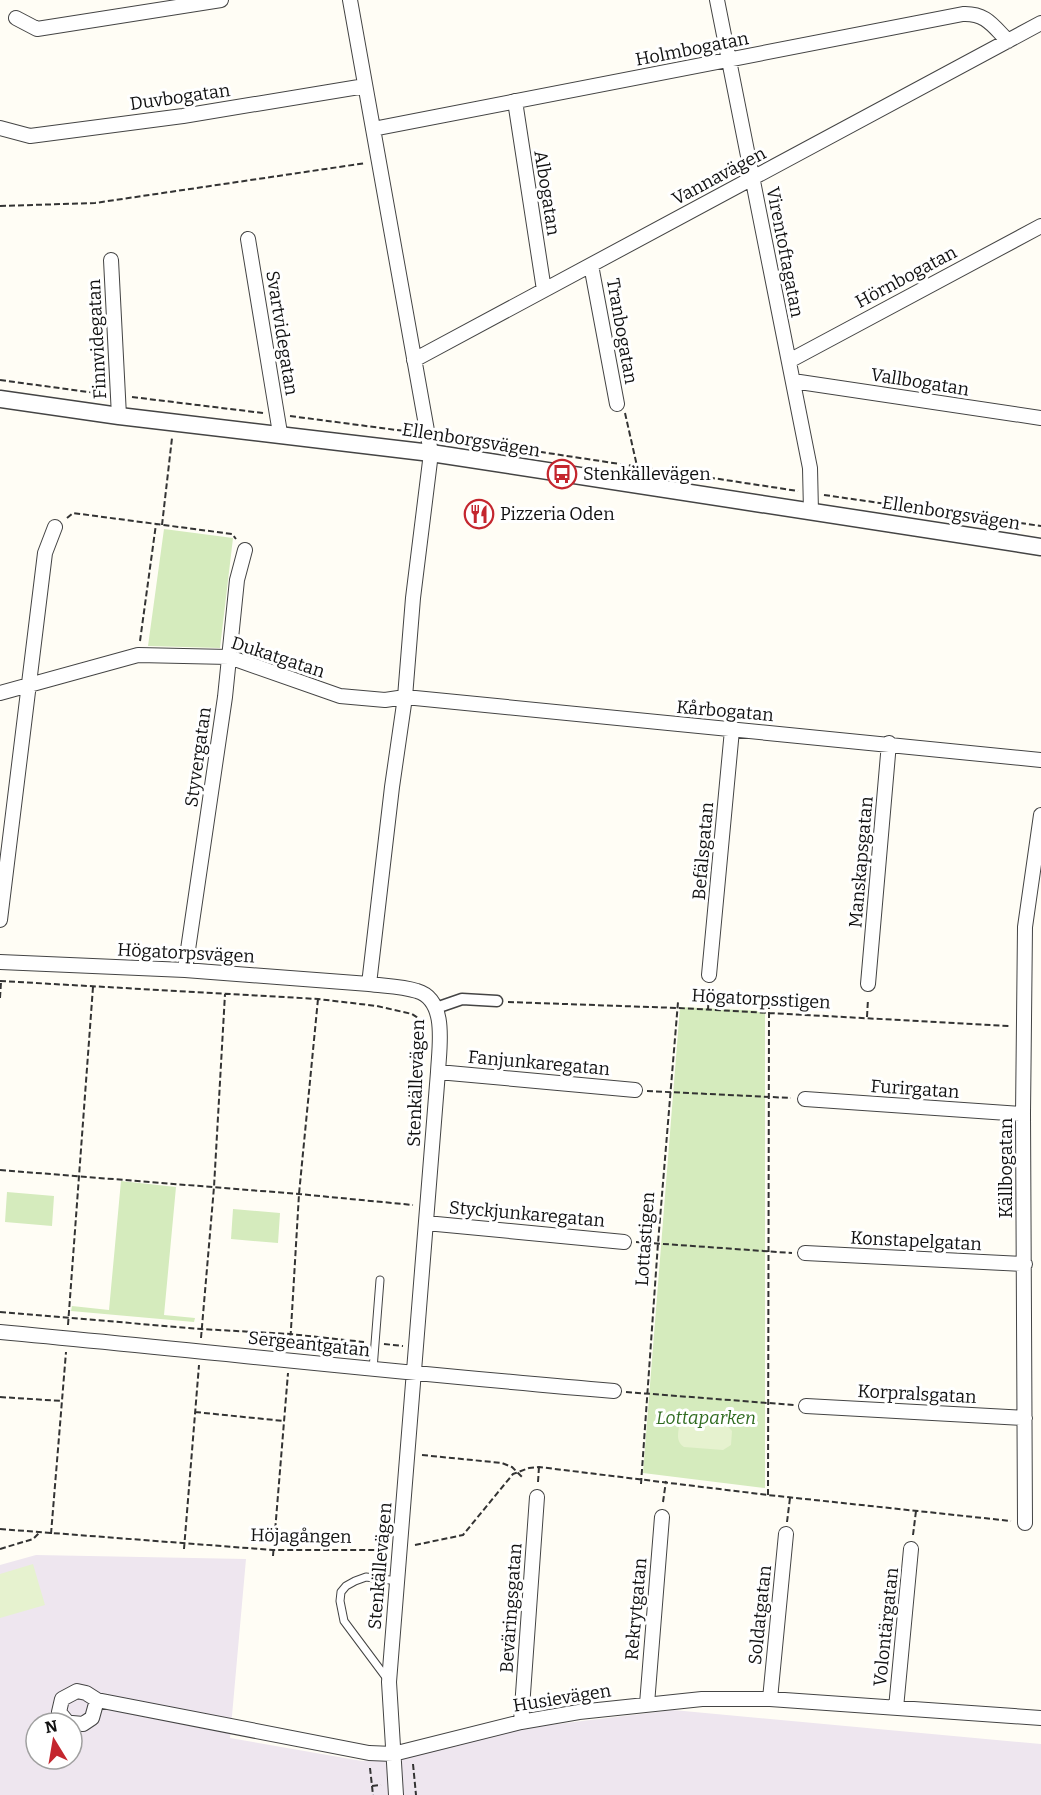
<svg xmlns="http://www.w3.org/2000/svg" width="1041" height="1795" font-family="Bitter,serif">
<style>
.industrial{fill:#eee6ef;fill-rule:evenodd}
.green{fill:#d5ebbd}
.pitch{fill:#e6f2cf}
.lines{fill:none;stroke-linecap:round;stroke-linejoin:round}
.service-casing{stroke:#444;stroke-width:9}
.pedestrian-casing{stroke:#444;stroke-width:13}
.minor-casing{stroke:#444;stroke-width:16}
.tertiary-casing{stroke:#444;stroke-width:19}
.path{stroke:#333;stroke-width:2;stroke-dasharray:6 3;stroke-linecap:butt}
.service{stroke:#fff;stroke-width:7}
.pedestrian{stroke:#fff;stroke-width:10}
.minor{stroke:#fff;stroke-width:14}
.tertiary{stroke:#fff;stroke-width:16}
.labels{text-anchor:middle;stroke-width:6;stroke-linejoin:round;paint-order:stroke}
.street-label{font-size:18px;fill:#111;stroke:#fff}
.poi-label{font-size:18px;fill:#111;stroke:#fff;text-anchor:start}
.park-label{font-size:18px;font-style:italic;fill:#2f6b1f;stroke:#fff}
</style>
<rect width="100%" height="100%" fill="#fffdf5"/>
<path class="industrial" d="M36 1555 246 1559 230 1738 362 1761 423 1754 482 1737 541 1726 673 1710 1041 1744V1795H0V1565ZM36 1723H72V1759H36Z"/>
<path class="green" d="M164 529 233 538 220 648 148 646Z
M680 1007 765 1011V1488L643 1473Z
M121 1181 176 1187 164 1315 195 1318 194 1322 71 1311 72 1306 109 1310Z
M7 1192 54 1196 52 1226 5 1222Z
M233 1209 280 1213 278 1243 231 1239Z"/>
<path class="pitch" d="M687 1419 725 1423 732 1431 731 1445 723 1450 684 1447C676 1441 678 1435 679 1426Z
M33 1564 45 1605 0 1618V1574Z"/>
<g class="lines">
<g class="service-casing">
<path id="service" d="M373 1369 380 1280
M388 1680 344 1621 340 1601 341 1592 346 1586 355 1581 366 1577 398 1581"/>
</g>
<g class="pedestrian-casing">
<path id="pedestrian" d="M436 1008 462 999 497 1001"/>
</g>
<g class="minor-casing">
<path id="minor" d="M350 0 431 453 413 598 405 697 392 787 369 984C384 986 402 986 417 991 448 1000 439 1048 438 1072L389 1682 396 1795
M717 0 810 468 811 511
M16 18 37 29 221 0
M515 101 544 290
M0 128 30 136 183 116 365 86
M373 129 963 14C986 13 993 26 1008 41
M248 239 280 433
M111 260 119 416
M591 265 617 404
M414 360 1041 23
M789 361 1041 226
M793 381 1041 418
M0 693 138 655 229 657 340 696 385 700 405 697 1041 760
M0 920 45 553 55 527
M0 962 185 970 369 984
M185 970 225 697 237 580 245 550
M709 975 732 730
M868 984 889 743
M438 1072 635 1090
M805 1099 1023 1114
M426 1223 624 1242
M805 1253 1025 1264
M0 1332C205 1351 409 1374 614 1391
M806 1406 1025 1418
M1025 1523 1023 1114 1025 927 1041 815
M770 1699 786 1534
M647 1704 662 1517
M896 1708 911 1549
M521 1722 537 1497
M68 1723 59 1712 62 1699 77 1691 86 1693 97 1700 369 1753 393 1754 521 1722 579 1712 702 1699H770L1041 1718
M72 1723 83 1724 92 1718 97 1700"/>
</g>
<g class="tertiary-casing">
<path id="tertiary" d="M0 399 119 416 431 453 1041 547"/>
</g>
<path class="path" d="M0 206 95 203 366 163
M0 380 103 394
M132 397 263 413
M625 413 637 466
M290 416 412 432
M442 437 798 491
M824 495 1041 526
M67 518 73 513 232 534 236 539
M162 525 172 438
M140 641 156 524
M0 981 318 999 377 1006 412 1014 421 1020 424 1027
M0 998 1 982
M508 1002 678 1008 1009 1026
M708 1010 709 989
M867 1017 868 999
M647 1091 791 1098
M0 1170 299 1194 413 1205
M636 1242 792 1253
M0 1312 201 1329 290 1334 364 1342
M68 1325 93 987
M201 1338 214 1187 225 994
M384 1344 403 1346
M290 1346 299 1194 318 999
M626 1392 794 1405
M0 1397 62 1401
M195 1412 284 1421
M422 1455 502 1463 512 1467 522 1477
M538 1482 539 1467
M641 1484 658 1243 678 1002
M768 1495 769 1007
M663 1502 666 1481
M787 1522 790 1498
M0 1529 273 1550H386
M51 1534 66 1352
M913 1535 916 1511
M415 1545 463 1535 513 1474 529 1468 539 1467 768 1495 1011 1521
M0 1549 33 1539 39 1533
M184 1549 199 1365
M273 1556 288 1373
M413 1764 416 1795
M370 1768 373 1795
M372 1786 381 1785"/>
<use href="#service" class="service"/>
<use href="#pedestrian" class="pedestrian"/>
<use href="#minor" class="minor"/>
<use href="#tertiary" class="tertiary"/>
</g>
<defs>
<g id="bus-ring" transform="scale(1.5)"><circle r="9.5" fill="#fff" stroke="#c4262e" stroke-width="1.5"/><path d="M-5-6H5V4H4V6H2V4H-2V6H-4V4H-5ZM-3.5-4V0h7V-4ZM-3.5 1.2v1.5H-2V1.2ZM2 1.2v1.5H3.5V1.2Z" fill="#c4262e"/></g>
<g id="restaurant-ring" transform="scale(1.5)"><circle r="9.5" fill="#fff" stroke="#c4262e" stroke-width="1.5"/><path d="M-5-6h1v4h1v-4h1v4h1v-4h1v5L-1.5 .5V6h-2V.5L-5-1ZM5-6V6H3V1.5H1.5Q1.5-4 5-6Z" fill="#c4262e"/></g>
</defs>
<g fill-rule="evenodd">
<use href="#bus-ring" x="562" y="474"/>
<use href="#restaurant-ring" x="479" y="514"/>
</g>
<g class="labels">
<g class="street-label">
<text transform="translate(692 49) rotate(-11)" y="6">Holmbogatan</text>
<text transform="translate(180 97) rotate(-8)" y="6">Duvbogatan</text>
<text transform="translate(719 176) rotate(-28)" y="6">Vannavägen</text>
<text transform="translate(547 193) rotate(81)" y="6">Albogatan</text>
<text transform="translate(785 252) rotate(79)" y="6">Virentoftagatan</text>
<text transform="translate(906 277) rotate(-28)" y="6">Hörnbogatan</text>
<text transform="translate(622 331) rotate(80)" y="6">Tranbogatan</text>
<text transform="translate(282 333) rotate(81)" y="6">Svartvidegatan</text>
<text transform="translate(97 339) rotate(-93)" y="6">Finnvidegatan</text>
<text transform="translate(920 382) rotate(9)" y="6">Vallbogatan</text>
<text transform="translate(471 440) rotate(9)" y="6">Ellenborgsvägen</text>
<text transform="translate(951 513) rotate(9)" y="6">Ellenborgsvägen</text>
<text transform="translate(278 657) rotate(18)" y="6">Dukatgatan</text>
<text transform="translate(725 711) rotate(5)" y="6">Kårbogatan</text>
<text transform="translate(198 757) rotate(-82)" y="6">Styvergatan</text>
<text transform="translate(703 851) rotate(-85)" y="6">Befälsgatan</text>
<text transform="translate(861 862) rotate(-85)" y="6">Manskapsgatan</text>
<text transform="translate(186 953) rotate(3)" y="6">Högatorpsvägen</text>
<text transform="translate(761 999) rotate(3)" y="6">Högatorpsstigen</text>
<text transform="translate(539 1063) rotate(5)" y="6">Fanjunkaregatan</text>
<text transform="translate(416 1083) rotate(-88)" y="6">Stenkällevägen</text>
<text transform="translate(915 1089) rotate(4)" y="6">Furirgatan</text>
<text transform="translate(1006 1168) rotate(-90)" y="6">Källbogatan</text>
<text transform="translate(527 1214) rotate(5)" y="6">Styckjunkaregatan</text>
<text transform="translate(645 1239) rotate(-86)" y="6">Lottastigen</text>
<text transform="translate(916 1241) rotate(3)" y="6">Konstapelgatan</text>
<text transform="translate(309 1344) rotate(6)" y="6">Sergeantgatan</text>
<text transform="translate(917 1394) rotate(3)" y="6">Korpralsgatan</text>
<text transform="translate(301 1536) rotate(1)" y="6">Höjagången</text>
<text transform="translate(380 1566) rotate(-85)" y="6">Stenkällevägen</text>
<text transform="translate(511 1608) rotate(-86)" y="6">Beväringsgatan</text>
<text transform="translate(636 1609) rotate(-85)" y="6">Rekrytgatan</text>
<text transform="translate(760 1615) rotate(-84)" y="6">Soldatgatan</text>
<text transform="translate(886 1627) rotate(-84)" y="6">Volontärgatan</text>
<text transform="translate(562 1698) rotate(-9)" y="6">Husievägen</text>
</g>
<g class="poi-label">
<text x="583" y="480">Stenkällevägen</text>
<text x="500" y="520">Pizzeria Oden</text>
</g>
<g class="park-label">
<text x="706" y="1424">Lottaparken</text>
</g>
</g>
<g transform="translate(54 1741) rotate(349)"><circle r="28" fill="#ffffff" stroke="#a0a0a0" stroke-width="1.5"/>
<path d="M0-4.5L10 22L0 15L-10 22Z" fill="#c4262e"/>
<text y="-9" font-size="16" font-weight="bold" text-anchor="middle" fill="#111111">N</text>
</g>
</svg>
